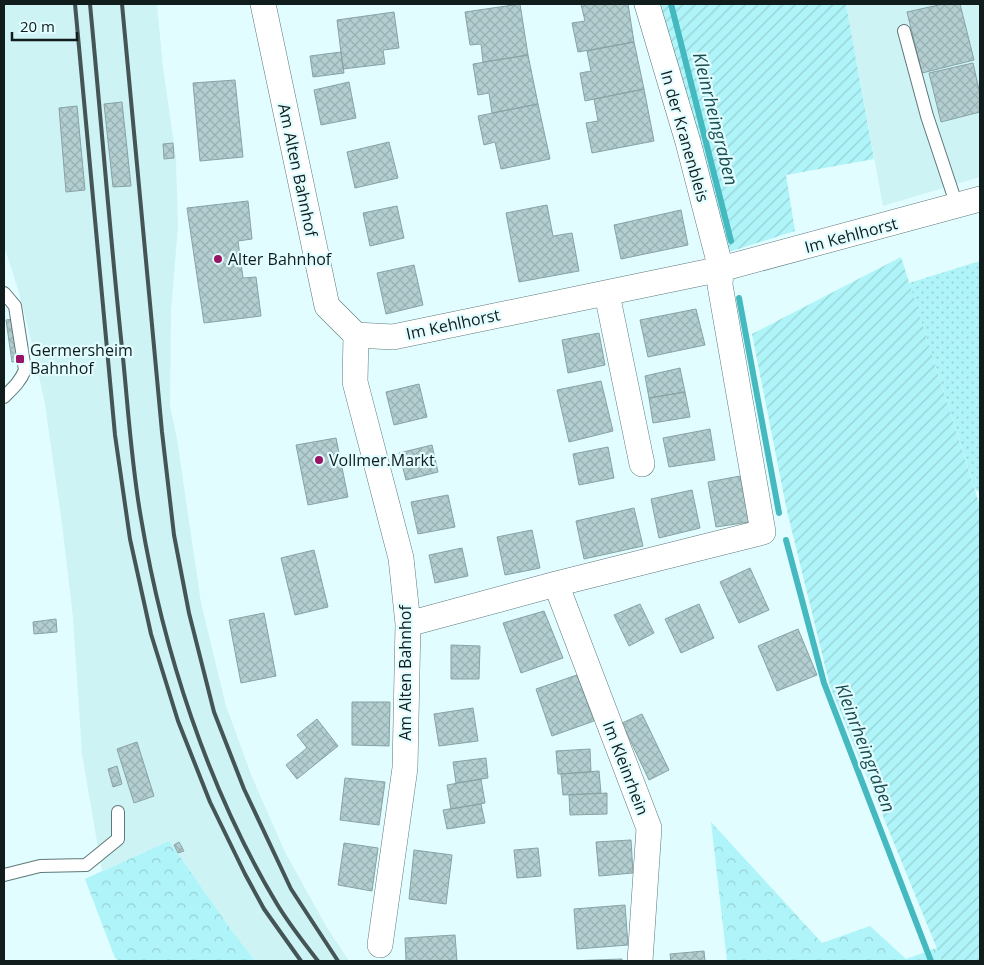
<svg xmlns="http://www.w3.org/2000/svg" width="984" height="965" font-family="'Open Sans',sans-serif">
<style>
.built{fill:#cdf3f5}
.grass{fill:url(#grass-dots)}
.forest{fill:url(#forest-crowns)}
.garden{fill:url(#garden-furrows)}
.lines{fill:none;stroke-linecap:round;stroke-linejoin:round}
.stream{stroke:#45b9c0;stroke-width:6}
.building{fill:url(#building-cross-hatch);stroke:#89a3a5}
.service-casing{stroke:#5f7879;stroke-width:14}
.minor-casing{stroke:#5f7879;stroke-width:26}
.service{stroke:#fff;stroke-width:12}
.minor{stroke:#fff;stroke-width:25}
.rail{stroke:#455454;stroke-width:4}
.poi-dot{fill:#9b1364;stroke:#e1fdff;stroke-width:2}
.labels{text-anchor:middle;stroke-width:4.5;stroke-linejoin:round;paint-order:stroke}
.street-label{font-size:16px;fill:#111c1c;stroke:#e1fdff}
.poi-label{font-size:16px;fill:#111c1c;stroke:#e1fdff;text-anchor:start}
.water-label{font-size:18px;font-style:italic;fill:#1a4c50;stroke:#e1fdff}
</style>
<defs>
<pattern id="grass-dots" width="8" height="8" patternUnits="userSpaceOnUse" patternTransform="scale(1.25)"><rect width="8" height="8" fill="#aff4f8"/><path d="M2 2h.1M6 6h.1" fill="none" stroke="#96d1d4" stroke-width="1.8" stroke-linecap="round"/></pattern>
<pattern id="forest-crowns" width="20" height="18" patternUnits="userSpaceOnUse" patternTransform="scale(1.25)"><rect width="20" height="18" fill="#aff4f8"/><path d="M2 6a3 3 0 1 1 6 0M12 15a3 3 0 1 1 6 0" fill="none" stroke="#96d1d4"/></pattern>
<pattern id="garden-furrows" width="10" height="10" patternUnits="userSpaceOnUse" patternTransform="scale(1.25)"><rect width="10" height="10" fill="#aff4f8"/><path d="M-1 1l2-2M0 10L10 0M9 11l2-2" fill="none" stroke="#96d1d4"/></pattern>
<pattern id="building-cross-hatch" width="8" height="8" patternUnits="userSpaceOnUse" patternTransform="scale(1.25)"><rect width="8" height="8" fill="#b3ced0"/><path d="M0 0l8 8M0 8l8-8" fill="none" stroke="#99b0b2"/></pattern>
</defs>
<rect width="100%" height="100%" fill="#e1fdff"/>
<path class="built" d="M4 4H157L163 68 176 158 178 226 171 311 170 406 177 439 201 603 226 706 252 777 285 852 326 926 349 961H255L232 931 169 841 102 871 82 754 73 617 62 524 45 404 28 327 17 286 4 246Z
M846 4H980V177L883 206Z"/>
<path class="grass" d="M980 261V493L975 489 909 283Z"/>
<path class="forest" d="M711 822 822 943 870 926 906 959 937 948 942 961H727Z
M169 841 232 931 255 961H120L115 958 85 879Z"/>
<path class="garden" d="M658 4H846L874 159 786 175 795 231 722 254Z
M901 257 980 506V961H942L830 686 787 511 752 334Z"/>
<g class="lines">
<path class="stream" d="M671 4 731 241
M739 298 779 513
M786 540 824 683 931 961"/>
</g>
<path class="building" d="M520 4 528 55 483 62 481 44 470 45 465 12Z
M581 4H628L634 42 578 52 572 23 585 21Z
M943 4H960L974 60 922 73 907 12Z
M394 12 399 48 383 50 385 64 343 69 337 20Z
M634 42 644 89 585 101 580 73 591 71 587 51Z
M341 52 344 73 313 77 310 56Z
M528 55 538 104 492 113 489 93 478 95 473 64Z
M973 63 980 94V112L941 122 929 73Z
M235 80 243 157 200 161 193 83Z
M349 82 356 118 321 125 314 90Z
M644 89 654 141 592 153 586 123 598 121 594 99Z
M122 102 131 186 113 187 104 104Z
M538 104 550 159 501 169 495 142 484 145 478 116Z
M77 106 85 190 66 192 59 108Z
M389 142 398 178 355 188 347 152Z
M173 143 174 158 164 159 163 144Z
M248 201 252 239 238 241 243 278 256 277 261 316 204 323 187 208Z
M547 205 553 236 572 233 579 271 519 282 506 213Z
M397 206 404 238 370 246 363 213Z
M681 210 688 245 621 259 614 225Z
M414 265 423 305 386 314 377 273Z
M696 309 705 345 648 357 640 320Z
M13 319 19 361 12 362 6 320Z
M599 333 605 365 568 373 562 340Z
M680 368 685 392 649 398 645 376Z
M601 381 613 431 569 442 557 390Z
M419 384 427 417 394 425 386 392Z
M685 392 690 417 653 423 649 398Z
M710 429 715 460 669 467 663 438Z
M336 438 348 497 308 505 296 445Z
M432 445 438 472 406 480 399 453Z
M608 447 614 478 579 485 573 454Z
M740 476 749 522 716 527 708 482Z
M692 490 700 528 659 538 651 499Z
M448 495 455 527 418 534 411 502Z
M634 508 643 546 584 559 576 521Z
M532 530 540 568 505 575 497 537Z
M462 548 468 576 435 583 429 555Z
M314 550 328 607 295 615 281 558Z
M750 568 769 610 739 623 720 582Z
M640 604 654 633 629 646 614 615Z
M699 604 714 638 681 653 665 619Z
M544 611 563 658 521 673 503 623Z
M264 613 276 676 241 683 229 620Z
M56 619 57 632 34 634 33 622Z
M798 629 817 675 777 691 758 646Z
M451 645 480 646 479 679H451Z
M577 675 594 721 552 736 536 689Z
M352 702H390L389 746 352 745Z
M473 708 478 741 439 746 434 714Z
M642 714 669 770 649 780 622 723Z
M317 719 338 746 297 779 286 765 307 748 297 735Z
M137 742 154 796 134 803 117 749Z
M590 749 591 772 558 774 556 751Z
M486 758 488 778 456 783 453 762Z
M117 766 122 784 113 787 108 769Z
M599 771 601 793 563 795 561 774Z
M345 778 385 782 379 825 340 820Z
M481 779 485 803 451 809 447 785Z
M607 793V814L570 815 569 795Z
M481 804 485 823 447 829 443 810Z
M631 840 633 873 599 876 596 842Z
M179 842 184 851 178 853 174 845Z
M344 843 378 848 372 891 338 885Z
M538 848 541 876 517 878 514 850Z
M414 850 452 855 446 904 409 899Z
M625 905 628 945 577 949 574 909Z
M455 935 457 961H406L405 938Z
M704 951 705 961H671L670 954Z
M622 959V961H568Z"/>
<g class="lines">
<g class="service-casing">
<path id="service" d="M904 31 927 116 957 206
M4 293 15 306 25 370C20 382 13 388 4 397
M4 875 40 866 86 865 118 839V812"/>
</g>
<g class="minor-casing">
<path id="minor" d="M263 4 327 306 356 335 355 382 401 558 408 624 405 768 380 945
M607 294 642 464
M356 335 393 337 721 269 980 199
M556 584 649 828 640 961
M408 624 556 584 763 532 720 285 721 269 688 142 647 4"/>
</g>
<use href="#service" class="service"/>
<use href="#minor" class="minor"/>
<path class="rail" d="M75 4 115 435 130 539 151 634 178 721 210 802 245 874 264 909 301 961
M90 4C101 119 110 234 122 348 128 405 131 462 141 518 163 650 208 789 277 904 289 924 304 943 318 961
M122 4 162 432 174 535 189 613 214 712 244 789 291 889 338 961"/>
</g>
<g class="poi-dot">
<circle cx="218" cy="259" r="5"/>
<rect x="15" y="354" width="10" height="10" rx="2.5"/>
<circle cx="319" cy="460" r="5"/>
</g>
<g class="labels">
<g class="street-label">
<text transform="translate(685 136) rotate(74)" y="6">In der Kranenbleis</text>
<text transform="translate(298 170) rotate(78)" y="6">Am Alten Bahnhof</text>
<text transform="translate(851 235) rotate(-15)" y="6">Im Kehlhorst</text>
<text transform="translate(453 324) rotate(-12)" y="6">Im Kehlhorst</text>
<text transform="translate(405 673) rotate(-90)" y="6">Am Alten Bahnhof</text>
<text transform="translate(626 768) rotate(69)" y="6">Im Kleinrhein</text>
</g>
<g class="poi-label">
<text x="228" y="265">Alter Bahnhof</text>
<text x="30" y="356">Germersheim<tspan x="30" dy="18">Bahnhof</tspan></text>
<text x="329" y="466">Vollmer.Markt</text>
</g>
<g class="water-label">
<text transform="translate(715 119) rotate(76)" y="6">Kleinrheingraben</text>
<text transform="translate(865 748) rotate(69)" y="6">Kleinrheingraben</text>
</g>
</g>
<rect width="984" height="965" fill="none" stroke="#111c1c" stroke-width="10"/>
<path d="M12 32v8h65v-8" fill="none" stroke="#111c1c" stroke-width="2.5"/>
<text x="20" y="32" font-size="15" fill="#111c1c" stroke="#e1fdff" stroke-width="4" paint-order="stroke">20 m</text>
</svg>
